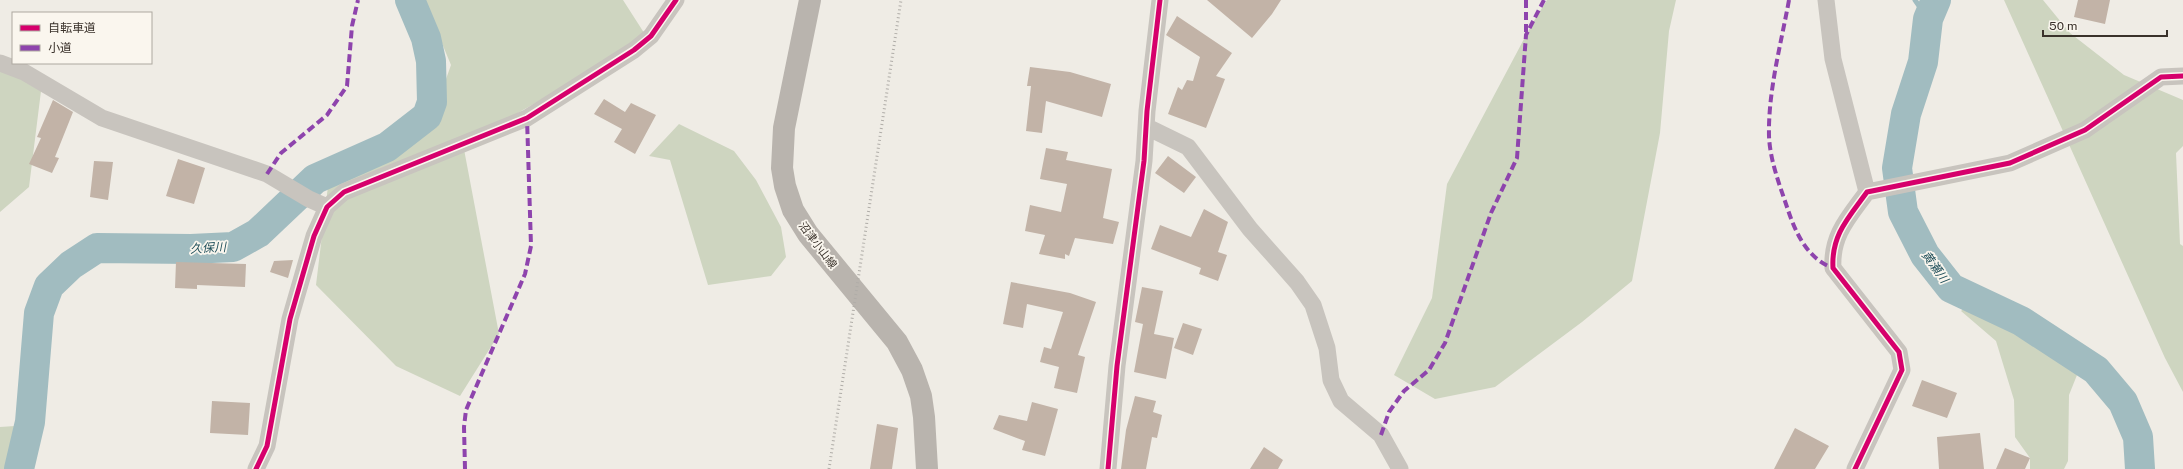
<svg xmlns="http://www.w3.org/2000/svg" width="2183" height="469" font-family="'Public Sans','Noto Sans JP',sans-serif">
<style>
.green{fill:#ced5c0}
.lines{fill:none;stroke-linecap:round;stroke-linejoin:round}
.stream{stroke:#a1bcc0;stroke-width:5}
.river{stroke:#a1bcc0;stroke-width:30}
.building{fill:#c2b3a7}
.street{stroke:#c8c4be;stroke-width:17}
.secondary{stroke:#b9b4ae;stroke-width:22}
.rail{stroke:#b0ada8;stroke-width:3;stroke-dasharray:1 3;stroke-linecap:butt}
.quiet{stroke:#8e44ad;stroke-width:4;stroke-dasharray:8 4;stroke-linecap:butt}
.cycleway-casing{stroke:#faf6ee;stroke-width:8}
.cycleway{stroke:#d6006c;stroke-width:5}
.labels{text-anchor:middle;stroke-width:3.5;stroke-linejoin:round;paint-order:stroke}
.street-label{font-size:11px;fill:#3a322b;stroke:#faf6ee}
.water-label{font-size:12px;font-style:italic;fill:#21505b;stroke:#faf6ee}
</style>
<rect width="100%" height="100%" fill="#efece5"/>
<path class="green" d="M424 0H623L648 39 463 144 499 334 460 396 396 366 316 285 328 186 436 107 451 65Z
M1547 0H1676L1669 31 1660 133 1632 281 1582 322 1495 387 1435 399 1394 375 1432 298 1447 184 1532 24Z
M2004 0H2043L2070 33 2124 75 2183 100V146L2176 153 2180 244 2183 246V392L2165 358Z
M0 66 41 91 29 187 0 212Z
M679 124 734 151 756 180 781 227 786 257 771 276 708 285 670 160 649 156Z
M1974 299 2030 326 2074 361 2077 375 2069 395 2068 461 2064 469H2030V458L2015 437 2014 400 1996 341 1961 311Z
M15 426 24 450 15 469H0V427Z"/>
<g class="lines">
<path class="stream" d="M1915 0 1928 19"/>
<path class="river" d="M1936 0 1928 19 1923 62 1906 114 1897 168 1903 212 1925 255 1951 288 2021 321 2096 370 2123 402 2138 437 2140 469
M19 469 30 422 39 313 49 286 71 265 97 248 191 249 233 247 258 233 315 179 387 147 427 116 432 102 431 61 426 38 410 0"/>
</g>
<path class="building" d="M1207 0H1281L1272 14 1252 38Z
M2078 0H2110L2105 24 2074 17Z
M1177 16 1232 53 1216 76 1225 79 1206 128 1168 114 1178 87 1182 90 1187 80 1193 81 1200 57 1166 35Z
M1030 67 1070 72 1111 84 1102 117 1046 101 1042 133 1026 131 1031 86H1027Z
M604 99 625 112 631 103 656 115 635 154 614 142 622 129 594 114Z
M53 100 73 112 55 157 59 158 52 173 29 164 41 138 37 137Z
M1046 148 1068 152 1066 160 1112 169 1103 218 1119 222 1113 244 1075 238 1069 256 1065 254V259L1039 254 1045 235 1025 231 1030 205 1061 212 1067 184 1040 179Z
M1168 156 1196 177 1184 193 1155 173Z
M178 159 205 168 194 204 166 196Z
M94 161 113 162 108 200 90 197Z
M1204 209 1228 222 1218 252 1227 255 1218 281 1199 274 1201 268 1151 249 1160 225 1191 237Z
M293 260 288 278 270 272 274 261Z
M176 262 246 264 245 287 197 285V289L175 288Z
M1011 282 1070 293 1096 302 1078 355 1085 357 1077 393 1054 388 1059 367 1040 362 1044 347 1051 349 1063 312 1027 304 1023 328 1003 324Z
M1142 287 1163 291 1154 334 1174 338 1166 379 1134 372 1143 324 1135 322Z
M1183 323 1202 329 1193 355 1174 348Z
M1922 380 1957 393 1947 418 1912 406Z
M1135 396 1156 401 1153 412 1162 415 1157 438 1152 437 1146 469H1121L1126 430Z
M212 401 250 403 248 435 210 433Z
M1032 402 1058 409 1045 456 1022 450 1025 441 993 429 999 415 1027 421Z
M877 424 898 428 892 469H870Z
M1795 428 1829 446 1815 469H1774Z
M1980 433 1984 469H1939L1937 437Z
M1264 447 1283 460 1278 469H1250Z
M2005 448 2030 458 2025 469H1996Z"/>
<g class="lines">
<path class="street" d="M1826 0 1833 59 1867 192
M0 63 24 72 102 118 267 174 309 199 327 207
M1147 127 1188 147 1250 229 1297 282 1313 305 1327 348 1331 380 1341 401 1381 435 1400 469
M256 469 267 446 290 319 314 236 327 207 344 192 527 118 634 50 651 36 676 0
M1108 469 1117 366 1144 161 1147 111 1160 0
M1855 469 1902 370 1899 352 1833 268C1831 235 1849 217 1867 192L2010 163 2085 130 2161 77 2183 76"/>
<path class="secondary" d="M810 0 784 128 782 168 785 186 793 210 808 234 897 342 912 370 921 396 924 417 927 469"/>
<path class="rail" d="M829 469 901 0"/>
<path class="quiet" d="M1526 0V33
M1789 0C1781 44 1768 91 1769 136 1770 161 1780 186 1788 210 1796 234 1808 259 1833 268
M267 174 281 153 327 115 347 86 352 26 358 0
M1381 435 1389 412 1404 391 1429 370 1445 343 1491 213 1517 158 1526 35 1544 0
M465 469 464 427 466 410 525 274 531 246 527 118"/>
<g class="cycleway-casing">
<path id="cycleway" d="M256 469 267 446 290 319 314 236 327 207 344 192 527 118 634 50 651 36 676 0
M1108 469 1117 366 1144 161 1147 111 1160 0
M1855 469 1902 370 1899 352 1833 268C1831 235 1849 217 1867 192L2010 163 2085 130 2161 77 2183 76"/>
</g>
<use href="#cycleway" class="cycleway"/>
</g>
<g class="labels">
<g class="street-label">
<text transform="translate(818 245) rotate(53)" y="4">沼津小山線</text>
</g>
<g class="water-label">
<text transform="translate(208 248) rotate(-3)" y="4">久保川</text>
<text transform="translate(1935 267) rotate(54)" y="4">黄瀬川</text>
</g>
</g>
<rect x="12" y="12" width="140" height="52" fill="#faf6ee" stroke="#ada8a0"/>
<rect x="20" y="25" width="20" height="6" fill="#d6006c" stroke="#ada8a0"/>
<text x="48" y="32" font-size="12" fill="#3a322b">自転車道</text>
<rect x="20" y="45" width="20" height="6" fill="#8e44ad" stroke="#ada8a0"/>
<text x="48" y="52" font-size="12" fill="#3a322b">小道</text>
<path d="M2043 30v6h124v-6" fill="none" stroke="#3a322b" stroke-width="2"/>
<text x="2049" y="30" font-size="12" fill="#3a322b" stroke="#faf6ee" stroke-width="3" paint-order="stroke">50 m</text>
</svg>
